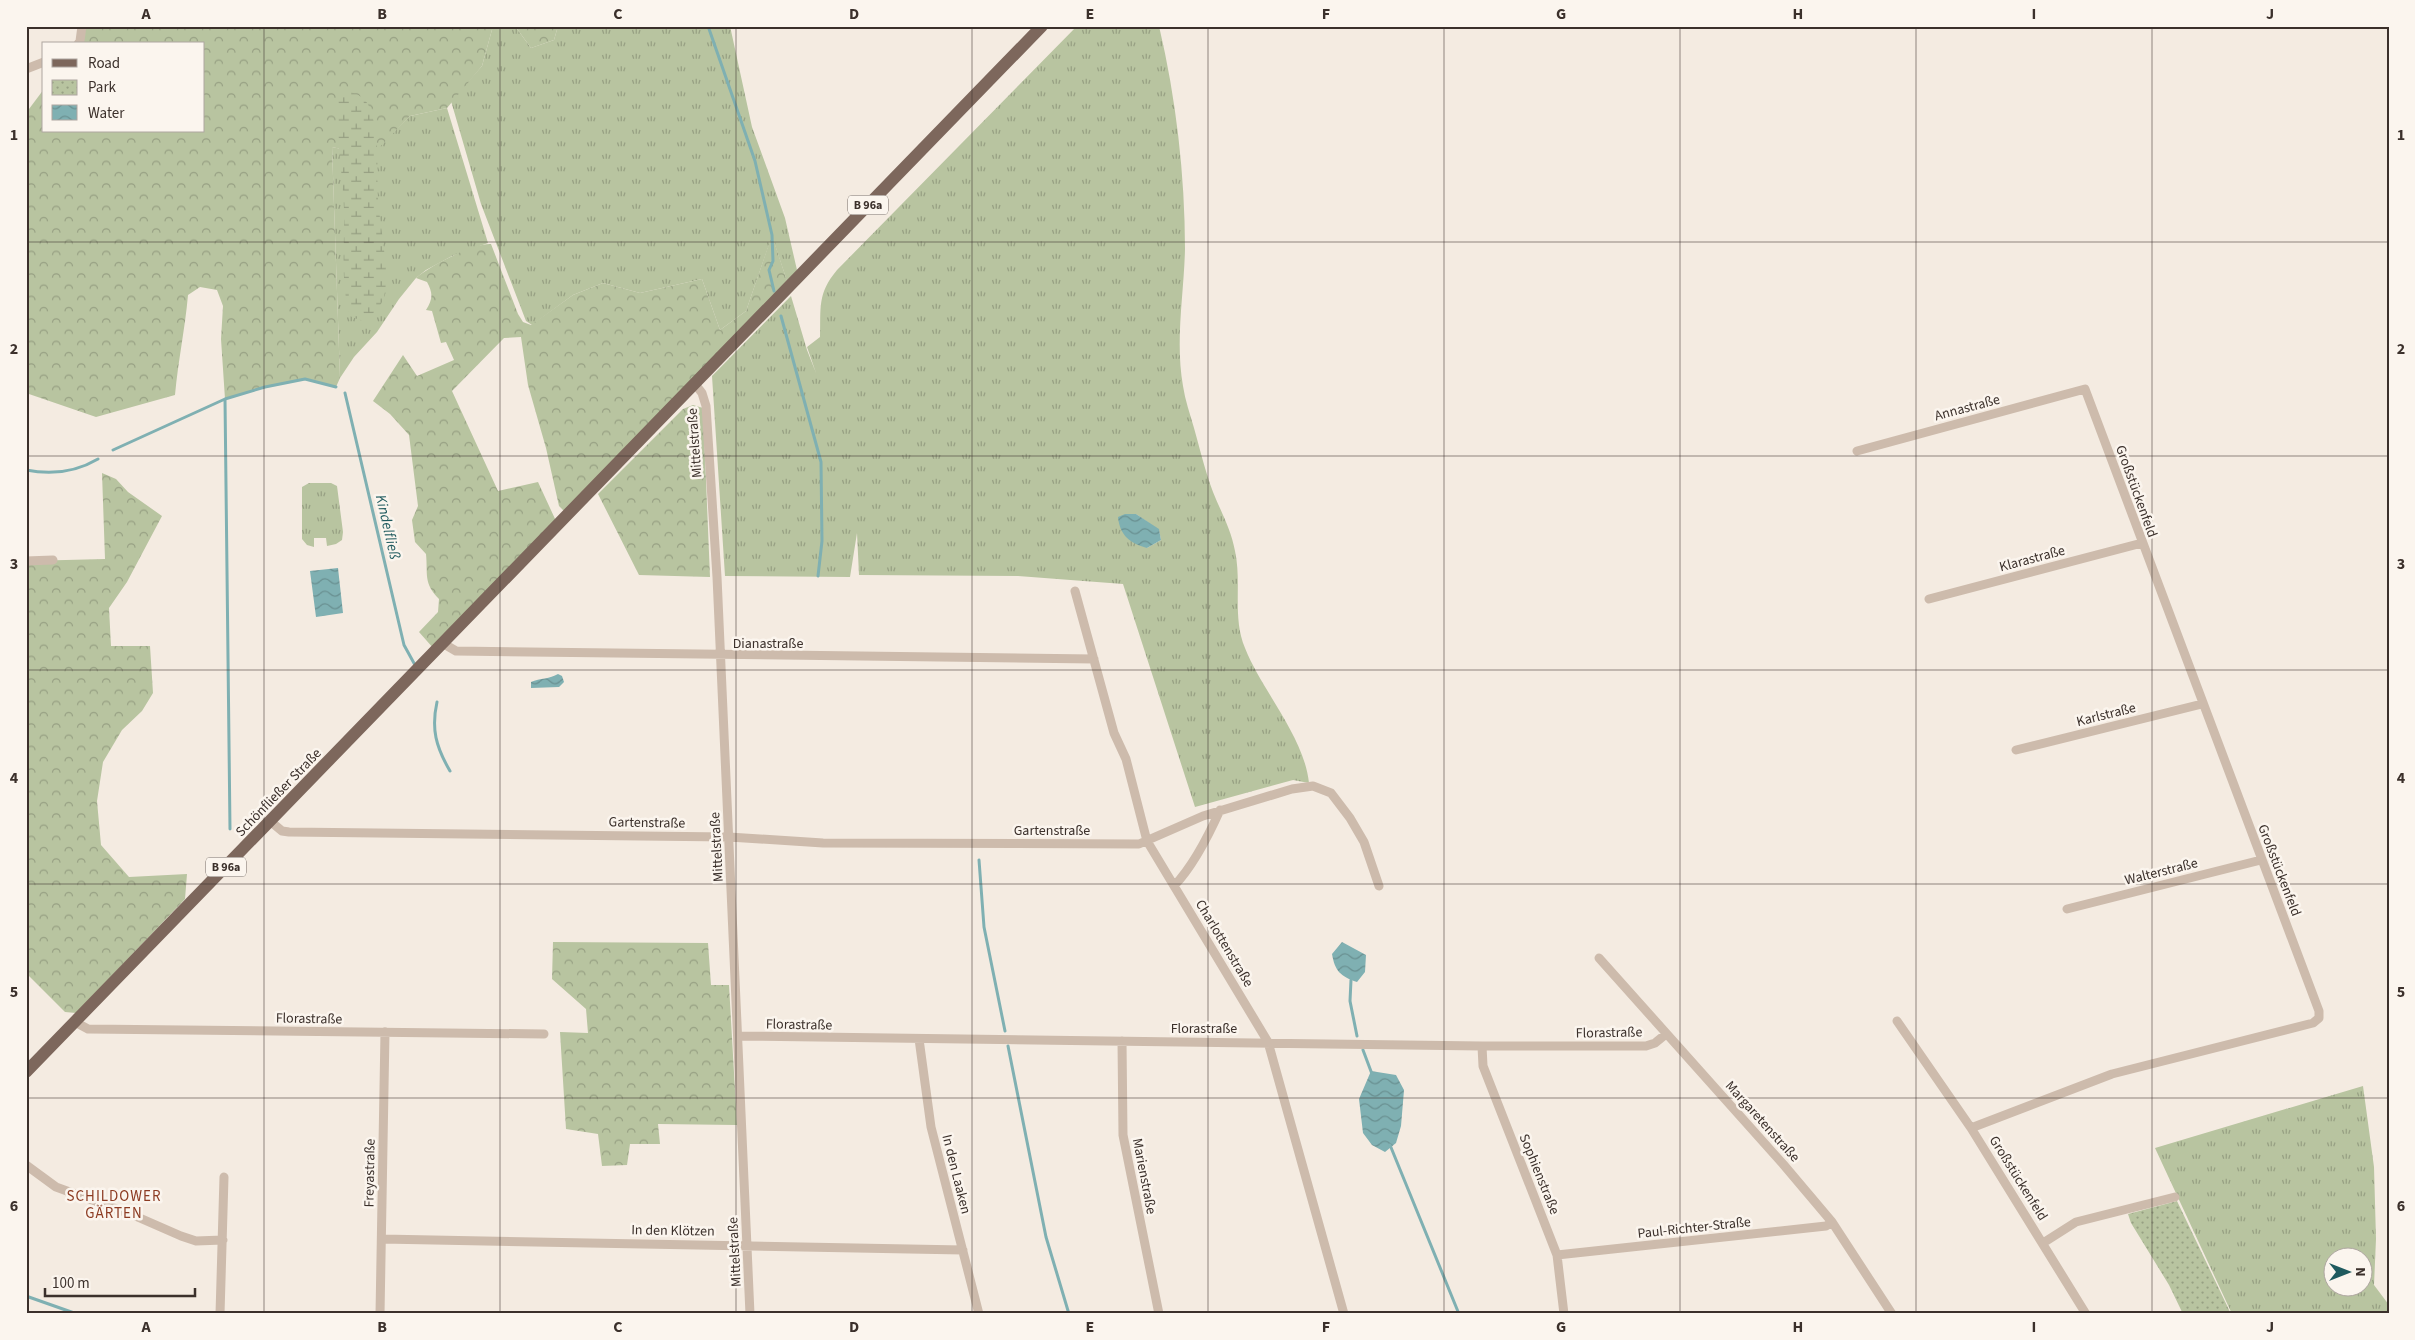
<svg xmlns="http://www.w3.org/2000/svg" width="2415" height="1340" font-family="'Source Sans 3',sans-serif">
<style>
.grass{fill:url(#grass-tufts);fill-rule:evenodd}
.forest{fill:url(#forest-crowns)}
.wetland{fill:url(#wetland-marsh)}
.park{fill:url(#park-dots)}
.water{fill:url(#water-waves)}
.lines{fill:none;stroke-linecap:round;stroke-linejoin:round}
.stream{stroke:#7fb0b2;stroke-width:3}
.minor{stroke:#cdbbac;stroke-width:9}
.primary{stroke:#7d675c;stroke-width:12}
.grid{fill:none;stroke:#3b302b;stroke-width:1;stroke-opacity:0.55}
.labels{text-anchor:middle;stroke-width:5;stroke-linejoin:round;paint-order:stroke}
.shield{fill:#fbf5ee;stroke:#756b66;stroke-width:1}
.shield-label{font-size:12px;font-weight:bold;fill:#3b302b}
.street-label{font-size:14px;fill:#3b302b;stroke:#fbf5ee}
.water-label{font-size:15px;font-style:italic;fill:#1f5a5e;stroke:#fbf5ee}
.neighbourhood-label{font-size:15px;letter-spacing:1px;fill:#8c3b22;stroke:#fbf5ee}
.neatline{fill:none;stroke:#3b302b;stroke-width:2}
.grid-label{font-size:16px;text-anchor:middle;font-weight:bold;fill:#3b302b}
</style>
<defs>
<pattern id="grass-tufts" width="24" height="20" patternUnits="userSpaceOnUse" patternTransform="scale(1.25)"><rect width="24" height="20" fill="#b8c4a0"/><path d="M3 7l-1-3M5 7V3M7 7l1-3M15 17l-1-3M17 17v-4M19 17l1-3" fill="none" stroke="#97a083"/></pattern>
<pattern id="forest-crowns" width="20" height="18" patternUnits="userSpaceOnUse" patternTransform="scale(1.25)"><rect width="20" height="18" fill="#b8c4a0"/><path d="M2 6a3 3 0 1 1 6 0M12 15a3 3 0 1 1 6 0" fill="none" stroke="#97a083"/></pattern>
<pattern id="wetland-marsh" width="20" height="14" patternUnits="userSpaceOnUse" patternTransform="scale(1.25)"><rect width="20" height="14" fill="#b8c4a0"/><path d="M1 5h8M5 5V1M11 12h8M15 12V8" fill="none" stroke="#97a083"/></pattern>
<pattern id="park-dots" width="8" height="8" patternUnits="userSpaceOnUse" patternTransform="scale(1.25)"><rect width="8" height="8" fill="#b8c4a0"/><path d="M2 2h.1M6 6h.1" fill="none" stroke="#97a083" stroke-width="1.8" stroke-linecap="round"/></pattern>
<pattern id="water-waves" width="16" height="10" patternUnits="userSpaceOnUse" patternTransform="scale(1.25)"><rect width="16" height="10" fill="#7fb0b2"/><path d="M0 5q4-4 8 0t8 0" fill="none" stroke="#699091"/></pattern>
</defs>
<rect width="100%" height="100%" fill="#f4ebe1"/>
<path class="grass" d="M493 26H515L531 48 554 40 558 26H730L752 127 785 218 797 270 788 284 772 236 746 311 720 330 702 279 640 293 603 283 573 295 532 325 526 321 481 204 451 101 482 66Z
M1077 26H1159C1176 98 1185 175 1185 249 1184 294 1175 341 1183 386 1185 400 1190 414 1194 428 1200 449 1205 471 1213 492 1221 512 1231 529 1235 551 1242 583 1232 617 1245 648 1262 691 1304 736 1309 783L1293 780 1195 807 1123 584 1018 576 859 575 857 533 850 577 725 576 712 376 791 296 807 350 816 373 807 347 820 337C821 308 817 294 837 270ZM1136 514 1159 530 1161 540 1147 548Z
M447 108 488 243 452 256 426 270 416 278 399 299 377 332 354 357 340 378 332 147 370 155 410 116Z
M309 483H331L337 486 343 532 342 540 336 544 327 546 326 538H314V547L307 545 302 539V487Z
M2363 1086 2374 1167 2376 1239 2374 1285 2389 1305 2388 1314H2232L2155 1148ZM2332 1258H2362V1288H2332Z"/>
<path class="forest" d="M82 26H493L482 66 447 108 410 116 371 156 332 147 340 378 336 387 305 379 265 387 225 399 221 339 223 306 217 290 200 287 188 295C185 329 178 361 175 395L96 417 26 393V113L44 89V131H204V44H78Z
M515 26H558L554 40 531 48Z
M772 235 788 284 564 511 559 506 546 448 528 385 521 337 504 338 452 391 498 491 538 482 556 521 434 649 419 632 438 612 439 599C423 583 428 574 426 554L415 542 412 520 418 506 409 435 390 414 373 401 403 355 417 376 454 360 446 342 441 343 432 311 426 310C433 299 433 293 427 282L416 278C430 266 473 243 491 244L518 314 523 322 531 325 573 295 603 283 640 293 702 279 720 330 746 311Z
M693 405 703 408 710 577 639 575 598 494 683 409Z
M102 473 116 479 128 492 162 516 127 582 109 608 111 646H150L153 693 142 711 122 730 103 762 97 801 101 845 129 877 187 874 185 899 76 1013 65 1012 26 973V561L105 559Z
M553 942 708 943 711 985H729L737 1125 658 1124 660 1144H630L627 1165 602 1166 598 1134 566 1129 560 1032 588 1033 586 1009 552 979Z"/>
<path class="wetland" d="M348 91C357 93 367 99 370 109 381 138 376 171 378 201 380 225 391 279 383 300 379 309 371 316 362 321L350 316C340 282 345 244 344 209 343 172 335 136 338 99Z"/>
<path class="park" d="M2177 1201 2231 1314H2183L2169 1285 2131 1223 2128 1214Z"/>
<path class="water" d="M1125 514H1136L1159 529 1161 540 1147 548C1130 543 1120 536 1118 517Z
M338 568 343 613 316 617 310 571Z
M558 674 562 676 564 682 559 687 531 688V682C540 678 550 679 558 674Z
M1342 942 1366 955 1365 972 1357 982C1340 976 1335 971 1332 954Z
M1371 1071 1396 1075 1404 1090 1401 1126 1396 1143 1385 1152 1372 1145 1363 1133 1359 1099Z"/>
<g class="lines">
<path class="stream" d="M708 26 755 161 772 235 773 261 769 270 774 291
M781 316 821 462 822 541 818 576
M345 393 404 645 415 665
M225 399 230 829
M113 450 225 399 265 387 305 379 336 387
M26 470C51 475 76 472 98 459
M437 702C431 729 436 747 450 771
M979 860 984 927 1005 1031
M1351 980 1350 1001 1357 1036
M1008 1046 1046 1237 1069 1314
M1363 1050 1372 1074
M1390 1145 1459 1314
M26 1296 77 1314"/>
<path class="minor" d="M78 44 80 41 82 26
M26 69 44 62
M695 384 702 393 706 406 717 577 750 1314
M1857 451 2085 389 2319 1011V1018L2313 1023 2112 1074 1971 1128 2086 1314
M26 561 53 560
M1075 591 1114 733 1126 759 1147 841 1268 1042 1344 1314
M1929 599 2142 543
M444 644 456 651 1094 659
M2016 750 2202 704
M270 821 282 831 289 832 729 837 823 843 1139 844 1203 816 1292 789 1313 786 1331 793 1350 818 1364 842 1379 886
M1174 886C1194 865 1208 837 1220 810
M2067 909 2261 860
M1599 958 1783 1164 1832 1222 1892 1314
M1897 1021 1971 1128
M75 1022 88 1029 544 1034
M738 1036 1482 1046H1646L1655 1043 1666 1034
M919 1039 931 1127 979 1314
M1122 1041 1123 1135 1159 1314
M1482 1046 1483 1066 1557 1255 1564 1314
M26 1165 56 1187 133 1215 181 1236 196 1241 223 1240
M382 1239 963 1250
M2043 1243 2076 1222 2175 1197
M1557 1255 1826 1226 1832 1222
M220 1314 224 1177
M380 1314 385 1032"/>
<path class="primary" d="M26 1072 1042 26"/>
</g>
<path class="grid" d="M264 26V1314M500 26V1314M736 26V1314M972 26V1314M1208 26V1314M1444 26V1314M1680 26V1314M1916 26V1314M2152 26V1314M26 242H2389M26 456H2389M26 670H2389M26 884H2389M26 1098H2389"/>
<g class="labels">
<g class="shield">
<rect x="848" y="195.5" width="40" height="19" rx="4"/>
<rect x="206" y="857.5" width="40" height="19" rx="4"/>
</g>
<g class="shield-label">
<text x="868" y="209">B 96a</text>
<text x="226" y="871">B 96a</text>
</g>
<g class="street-label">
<text transform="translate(1967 407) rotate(-15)" y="5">Annastraße</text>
<text transform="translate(694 443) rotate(-94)" y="5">Mittelstraße</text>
<text transform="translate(2137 491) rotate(70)" y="5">Großstückenfeld</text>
<text transform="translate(2032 558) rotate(-15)" y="5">Klarastraße</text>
<text x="768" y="648">Dianastraße</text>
<text transform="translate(2106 714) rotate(-14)" y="5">Karlstraße</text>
<text transform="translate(278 792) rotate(-46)" y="5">Schönfließer Straße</text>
<text transform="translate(647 822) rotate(1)" y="5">Gartenstraße</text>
<text x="1052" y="835">Gartenstraße</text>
<text transform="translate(716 847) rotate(-93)" y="5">Mittelstraße</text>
<text transform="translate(2280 870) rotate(69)" y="5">Großstückenfeld</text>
<text transform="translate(2161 871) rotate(-14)" y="5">Walterstraße</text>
<text transform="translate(1225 943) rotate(59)" y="5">Charlottenstraße</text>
<text transform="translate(309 1018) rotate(1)" y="5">Florastraße</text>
<text transform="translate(799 1024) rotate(1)" y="5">Florastraße</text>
<text x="1204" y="1033">Florastraße</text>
<text transform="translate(1609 1032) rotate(-1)" y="5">Florastraße</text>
<text transform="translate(1763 1121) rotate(48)" y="5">Margaretenstraße</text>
<text transform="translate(369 1173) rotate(-89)" y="5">Freyastraße</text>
<text transform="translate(957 1174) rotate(76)" y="5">In den Laaken</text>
<text transform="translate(1540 1174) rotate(68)" y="5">Sophienstraße</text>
<text transform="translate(1145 1176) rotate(79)" y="5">Marienstraße</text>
<text transform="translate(2019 1178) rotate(58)" y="5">Großstückenfeld</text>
<text transform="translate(1694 1227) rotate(-6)" y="5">Paul-Richter-Straße</text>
<text transform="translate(673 1230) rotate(1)" y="5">In den Klötzen</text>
<text transform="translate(734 1252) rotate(-93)" y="5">Mittelstraße</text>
</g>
<g class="water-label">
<text transform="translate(388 527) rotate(77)" y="5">Kindelfließ</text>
</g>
<g class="neighbourhood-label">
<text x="114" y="1201">SCHILDOWER<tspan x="114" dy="17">GÄRTEN</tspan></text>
</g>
</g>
<rect width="2415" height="1340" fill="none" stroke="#fbf5ee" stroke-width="55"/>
<rect x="42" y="42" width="162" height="90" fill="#fbf5ee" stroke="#aea6a0"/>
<rect x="52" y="59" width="25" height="8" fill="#7d675c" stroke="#aea6a0"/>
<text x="88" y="68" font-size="15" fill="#3b302b">Road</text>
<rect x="52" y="80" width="25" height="15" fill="url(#park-dots)" stroke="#aea6a0"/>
<text x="88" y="92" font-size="15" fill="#3b302b">Park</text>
<rect x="52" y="105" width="25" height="15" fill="url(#water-waves)" stroke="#aea6a0"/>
<text x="88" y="118" font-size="15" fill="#3b302b">Water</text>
<g transform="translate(2348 1272) rotate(90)"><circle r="24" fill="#fbf5ee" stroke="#aea6a0"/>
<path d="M0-4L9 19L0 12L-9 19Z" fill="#1f5a5e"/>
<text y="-8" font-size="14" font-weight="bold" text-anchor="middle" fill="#3b302b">N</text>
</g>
<path d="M45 1288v8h150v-8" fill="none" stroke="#3b302b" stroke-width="2.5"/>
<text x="52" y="1288" font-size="15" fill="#3b302b" stroke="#fbf5ee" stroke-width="4" paint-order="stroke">100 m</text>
<rect x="28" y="28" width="2360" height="1284" class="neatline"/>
<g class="grid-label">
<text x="146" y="19">A</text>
<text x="382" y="19">B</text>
<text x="618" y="19">C</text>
<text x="854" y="19">D</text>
<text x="1090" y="19">E</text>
<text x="1326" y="19">F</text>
<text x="1561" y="19">G</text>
<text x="1798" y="19">H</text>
<text x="2034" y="19">I</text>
<text x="2270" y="19">J</text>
<text x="14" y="140">1</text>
<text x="2401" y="140">1</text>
<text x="14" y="354">2</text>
<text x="2401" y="354">2</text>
<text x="14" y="569">3</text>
<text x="2401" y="569">3</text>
<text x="14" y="783">4</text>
<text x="2401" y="783">4</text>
<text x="14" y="997">5</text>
<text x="2401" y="997">5</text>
<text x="14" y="1211">6</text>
<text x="2401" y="1211">6</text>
<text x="146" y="1332">A</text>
<text x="382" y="1332">B</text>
<text x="618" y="1332">C</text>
<text x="854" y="1332">D</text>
<text x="1090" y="1332">E</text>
<text x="1326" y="1332">F</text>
<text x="1561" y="1332">G</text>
<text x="1798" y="1332">H</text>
<text x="2034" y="1332">I</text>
<text x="2270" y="1332">J</text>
</g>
</svg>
